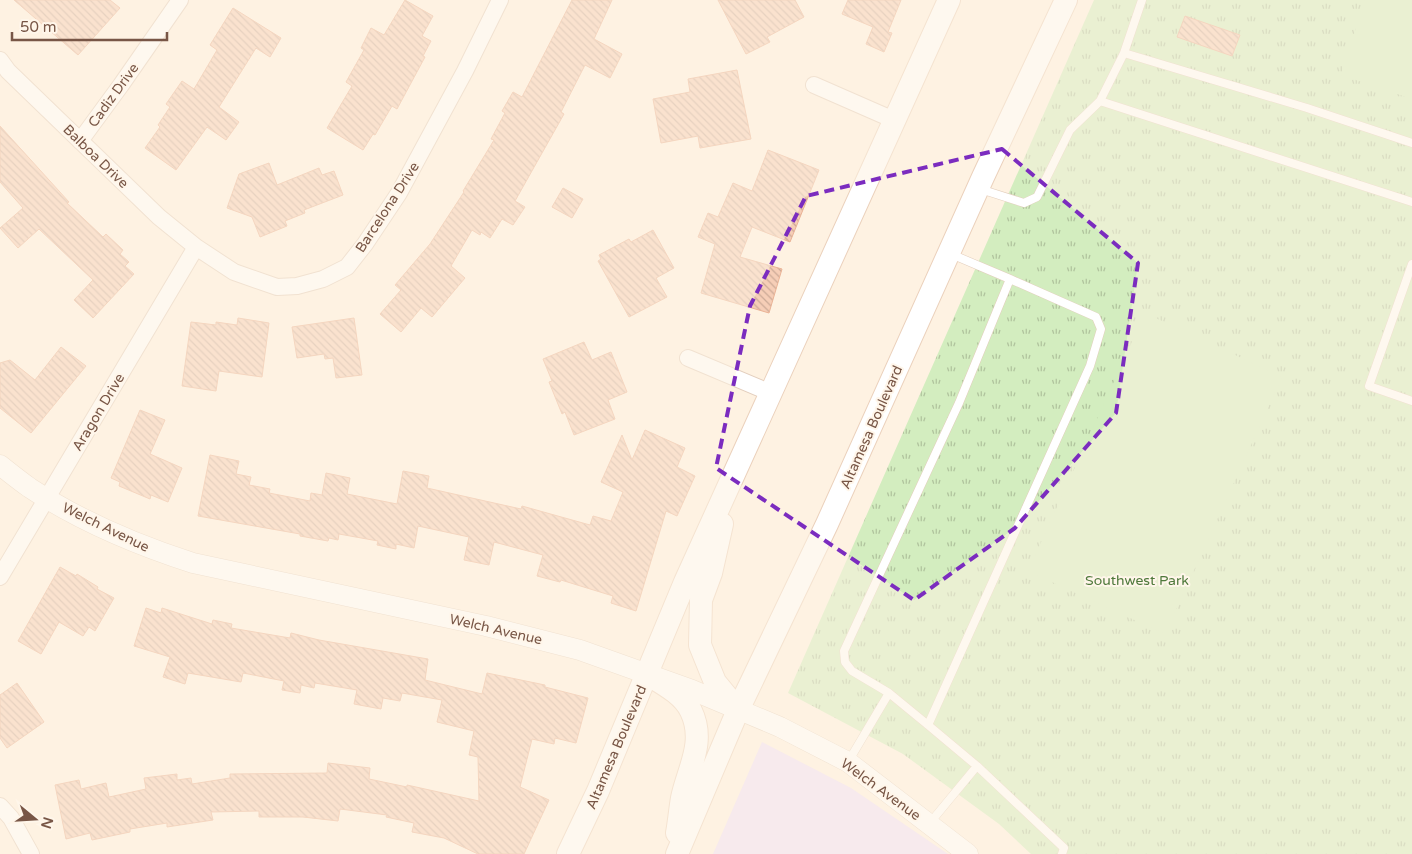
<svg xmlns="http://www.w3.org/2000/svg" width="1412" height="854" font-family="'Varela Round',sans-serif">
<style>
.education{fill:#efdffa}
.park{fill:url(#park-tufts)}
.pitch{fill:#d3edbf}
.building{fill:url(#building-back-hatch);stroke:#eab396}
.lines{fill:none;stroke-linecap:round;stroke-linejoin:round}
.service-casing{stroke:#e3cebd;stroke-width:9}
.minor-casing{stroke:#e3cebd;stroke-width:18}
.tertiary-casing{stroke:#e3cebd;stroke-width:21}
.secondary-casing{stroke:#ebd1bc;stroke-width:24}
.service{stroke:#fff;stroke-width:8}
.minor{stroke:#fff;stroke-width:16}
.tertiary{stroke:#fff;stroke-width:20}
.secondary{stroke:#fff;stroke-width:22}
.marked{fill:none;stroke:#7b2cbf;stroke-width:4;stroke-dasharray:10 6;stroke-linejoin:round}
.labels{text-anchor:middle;stroke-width:4;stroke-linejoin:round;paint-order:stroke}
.street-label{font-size:14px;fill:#785646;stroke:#fff6ea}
.park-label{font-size:14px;fill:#4f793b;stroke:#fff6ea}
</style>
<defs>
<pattern id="park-tufts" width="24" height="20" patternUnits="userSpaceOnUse" patternTransform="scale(1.25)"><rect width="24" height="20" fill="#d3edbf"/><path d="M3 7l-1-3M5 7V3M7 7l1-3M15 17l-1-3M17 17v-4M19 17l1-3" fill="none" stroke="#b0c39d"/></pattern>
<pattern id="building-back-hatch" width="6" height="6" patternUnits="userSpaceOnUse" patternTransform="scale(1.25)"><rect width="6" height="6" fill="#f6ceb7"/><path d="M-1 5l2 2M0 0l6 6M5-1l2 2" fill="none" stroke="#ccaa97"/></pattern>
</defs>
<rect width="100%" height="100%" fill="#fef2e2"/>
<path class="education" d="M762 742 851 788 948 854H713Z"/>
<path class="park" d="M1094 0H1412V854H1031L999 824 903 754 788 693Z"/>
<path class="pitch" d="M1365 0H1412V99L1341 75Z
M1145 313 1282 377 1165 634 1028 571Z"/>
<path class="building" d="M14 0H110L120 8 78 55Z
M405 0 433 16 422 36 431 41 423 56 425 57 397 109 392 106 375 135 373 134 363 150 327 128 352 86 346 82 364 50 361 48 371 28 384 35Z
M572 0H612L594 39 622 54 610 78 585 65 561 112 564 114 515 201 525 207 513 225 502 219 490 238 481 232 480 235 472 230 451 266 465 278 432 317 421 308 401 332 380 314 401 290 395 285 430 244 464 192 463 191 494 140 491 139 505 113 502 111 513 92 522 97Z
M718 0H795L804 17 767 37 770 42 746 54Z
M848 0H901L888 32 892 33 884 52 866 44 873 27 842 14Z
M233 8 281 38 270 57 256 48 219 107 239 122 226 140 207 127 176 170 145 148 160 127 158 125 170 107 166 104 182 81 194 89 217 50 210 45Z
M1185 16 1240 35 1232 56 1177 37Z
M737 70 751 139 700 148 698 136 661 143 653 99 690 92 688 79Z
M0 126 69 202 67 203 103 237 106 234 123 250 120 254 129 262 125 266 134 274 93 318 74 300 93 280 39 229 18 248 0 228 23 208 0 182Z
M768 150 819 170 790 242 752 227 740 257 782 269 769 313 701 293 715 244 698 237 708 213 718 217 733 183 752 191Z
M269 163 277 185 319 168 322 175 334 171 343 195 304 210 305 213 285 221 287 226 260 237 252 217 227 208 239 174Z
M563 188 583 199 572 218 552 207Z
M653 230 674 268 656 278 667 297 629 317 598 261 601 259 599 255 629 239 631 242Z
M238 318 269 323 262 377 219 371 216 391 182 386 191 322 216 325V322L237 325Z
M354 318 362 375 336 378 333 358 325 359 324 354 297 358 292 327Z
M584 342 592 360 611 352 627 392 608 400 615 419 574 435 565 412 562 414 549 382 552 381 543 359Z
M61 347 86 366 31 433 0 408V363L10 360 35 380Z
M140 410 165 420 150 454 182 468 168 502 151 495 150 499 119 486 120 482 111 478Z
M645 430 685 448 677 467 695 476 677 516 666 511 636 611 611 603 613 596 561 580 560 582 537 576 543 555 494 542 489 565 464 560 469 537 418 526 414 548 396 544V549L377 545 378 541 339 534 338 540 329 538 328 541 300 536V534L198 516 210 455 239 461 236 474 251 477 249 485 270 489 269 493 310 501 311 493 322 495 326 473 350 478 347 494 397 504 403 471 429 476 427 488 521 509 522 506 590 525 593 516 611 521 623 492 601 482 622 435 632 460Z
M60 567 76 576 77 574 98 587 97 589 114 598 95 631 89 627 83 636 59 622 41 654 18 641Z
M146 608 161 613 162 608 212 624 213 620 232 624 231 628 290 638 291 633 319 640 428 659 425 680 482 694 487 673 545 685V687L588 698 576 743 555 738 554 744 532 739 520 787 549 800 524 854H478L444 838 412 832 414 823 386 817 387 815 340 809 338 821 303 817H259V811L211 812 213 820 167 827V823L130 829V832L92 840 90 833 66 839 55 785 79 780 81 789 106 783 109 797 146 789 144 778 177 774V780L191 778 192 784 230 778V774L327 773 328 763 370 768 369 779 407 787V785L479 801 478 757 469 755 474 731 437 722 442 700 402 693 400 701 383 698 381 709 354 704 357 690 315 683 314 688 301 685 300 693 282 690 284 681 243 673 241 682 188 673 185 684 163 677 170 657 134 646Z
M17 683 44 722 7 748 0 738V695Z"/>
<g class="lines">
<g class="service-casing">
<path id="service" d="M1142 0 1124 53 1307 108 1412 143
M1100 101 1124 53
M980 189 1024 203 1037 197 1070 130 1100 101 1412 202
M951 254 1010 279 959 403 844 651 845 662 852 671 889 693 928 725 977 766 1064 848 1062 854
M1412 264 1369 386 1412 401
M928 725 1090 366 1101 329 1096 317 1010 279
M848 762 889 693
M929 824 977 766"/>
</g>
<g class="minor-casing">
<path id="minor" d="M0 60 8 71 159 217 196 247 234 272 277 287 297 286 323 279 347 267 365 244 399 193 465 71 500 0
M814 85 894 120
M80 141 121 85 180 0
M688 358 771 393
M0 577 196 247
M0 806 11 818 31 854"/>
</g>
<g class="tertiary-casing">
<path id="tertiary" d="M0 465C10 473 20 481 30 488 80 521 137 545 193 563L486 626 580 650 692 690 780 727 848 762 968 854"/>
</g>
<g class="secondary-casing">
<path id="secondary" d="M722 524 711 573 701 600 700 645 715 682 738 710
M647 674C663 684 683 694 691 711 706 742 688 769 682 798 680 810 679 822 677 833
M568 854 598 791 685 582 949 0
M677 854 738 710 827 524 983 177 1066 0"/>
</g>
<use href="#service" class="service"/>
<use href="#minor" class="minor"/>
<use href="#tertiary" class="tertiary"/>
<use href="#secondary" class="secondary"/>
</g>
<path d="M0 0H1412V854H0ZM1002 149 1138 263 1116 413 1015 528 914 600 716 468 750 306 806 196Z" fill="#fef2e2" fill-opacity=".55" fill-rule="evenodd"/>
<path class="marked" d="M1002 149 1138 263 1116 413 1015 528 914 600 716 468 750 306 806 196Z"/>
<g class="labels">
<g class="street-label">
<text transform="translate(113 95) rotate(-54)" y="5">Cadiz Drive</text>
<text transform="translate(96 156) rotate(44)" y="5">Balboa Drive</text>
<text transform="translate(387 207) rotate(-57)" y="5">Barcelona Drive</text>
<text transform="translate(98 412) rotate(-59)" y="5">Aragon Drive</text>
<text transform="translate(871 427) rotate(-66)" y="5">Altamesa Boulevard</text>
<text transform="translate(106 527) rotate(26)" y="5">Welch Avenue</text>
<text transform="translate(496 629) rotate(13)" y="5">Welch Avenue</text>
<text transform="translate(616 747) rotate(-67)" y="5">Altamesa Boulevard</text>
<text transform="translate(881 789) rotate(36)" y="5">Welch Avenue</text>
</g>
<g class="park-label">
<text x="1137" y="585">Southwest Park</text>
</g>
</g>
<g transform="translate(35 819) rotate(108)" stroke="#fff6ea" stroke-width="4" paint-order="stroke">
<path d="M0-4L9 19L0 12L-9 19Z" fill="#785646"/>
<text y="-8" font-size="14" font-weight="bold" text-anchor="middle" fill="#785646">N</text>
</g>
<path d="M12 32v8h155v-8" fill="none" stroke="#785646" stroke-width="2.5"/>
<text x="20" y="32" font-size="15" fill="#785646" stroke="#fff6ea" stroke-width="4" paint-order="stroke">50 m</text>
</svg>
